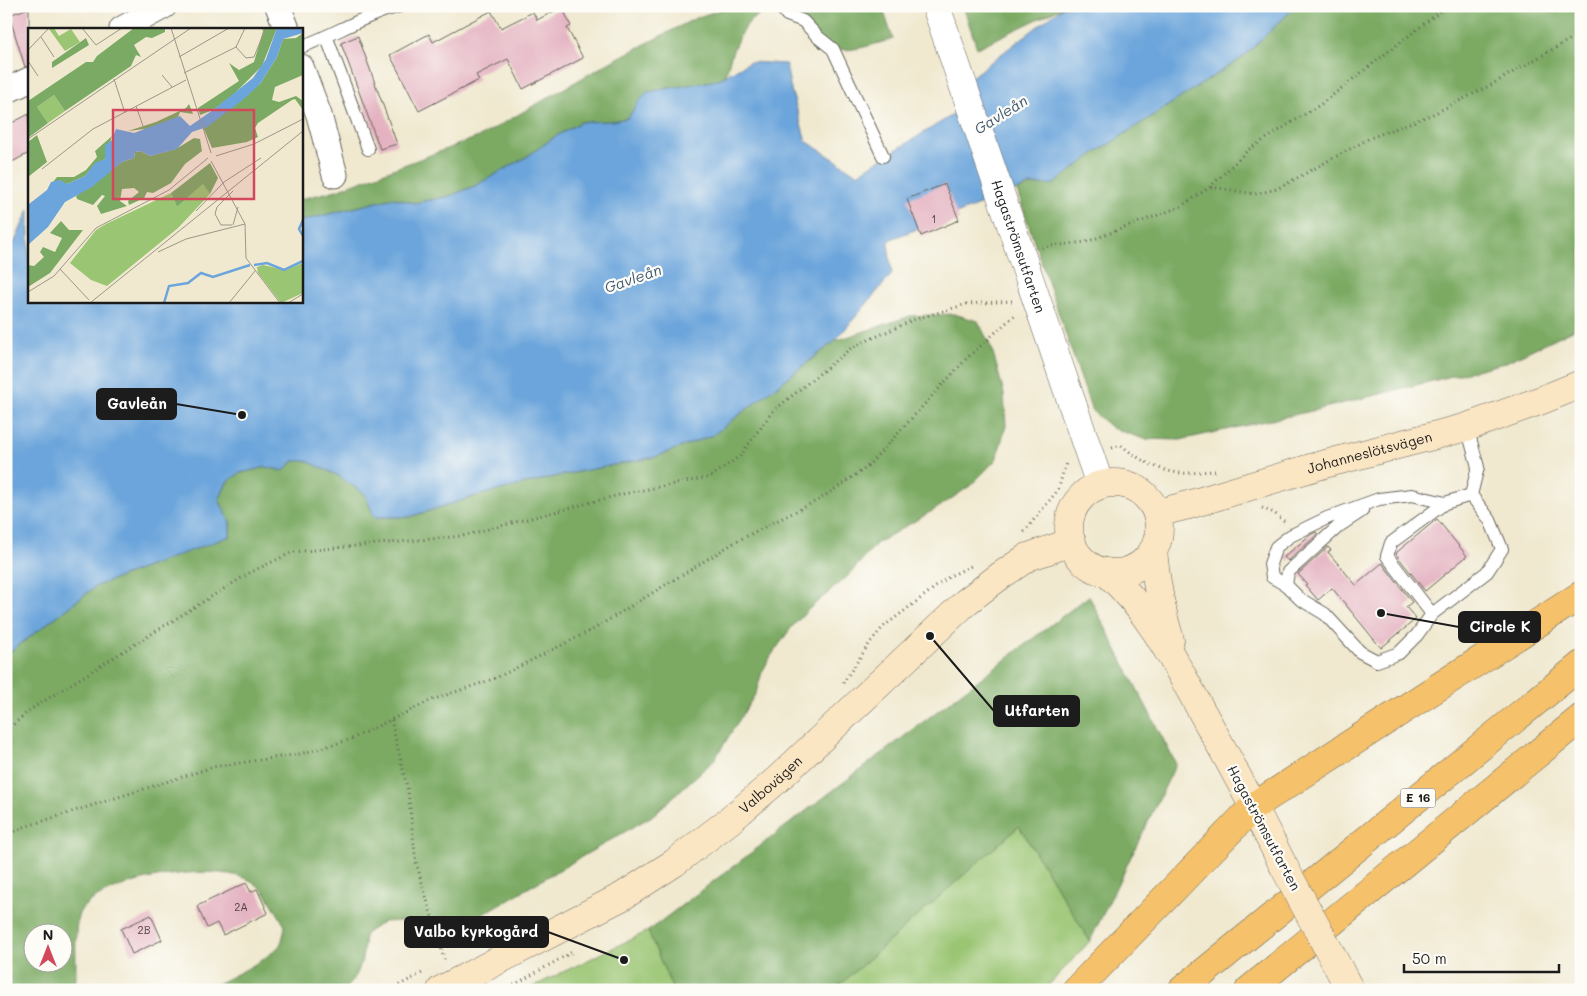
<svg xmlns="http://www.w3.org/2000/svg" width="1587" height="996" font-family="Mali,sans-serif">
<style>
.green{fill:#9ac572;stroke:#5b7047}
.forest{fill:#7baa64;stroke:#4c6340;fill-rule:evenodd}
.water{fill:#6ca5db;stroke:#44607c}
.building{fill:#e4b2c1}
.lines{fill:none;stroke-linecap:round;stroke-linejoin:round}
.service-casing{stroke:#66645b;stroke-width:14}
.minor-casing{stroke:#66645b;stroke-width:27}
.tertiary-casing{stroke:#66645b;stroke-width:29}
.secondary-casing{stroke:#66645b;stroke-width:29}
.motorway-casing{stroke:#66645b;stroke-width:29}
.path{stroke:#66645b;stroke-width:3;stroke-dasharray:1 4;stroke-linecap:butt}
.service{stroke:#fff;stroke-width:12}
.minor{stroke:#fff;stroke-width:25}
.tertiary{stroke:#fff;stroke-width:28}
.secondary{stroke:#fbe6c4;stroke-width:28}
.motorway{stroke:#f5c16b;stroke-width:28}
.secondary-bridge-casing{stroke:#66645b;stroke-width:29;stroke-linecap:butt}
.secondary-bridge{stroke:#fbe6c4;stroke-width:28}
.labels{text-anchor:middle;stroke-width:4.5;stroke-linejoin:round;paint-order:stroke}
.number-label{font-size:11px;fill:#4e4245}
.shield{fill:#fdfcf7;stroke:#605f5e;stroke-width:1}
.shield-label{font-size:12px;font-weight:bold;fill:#1c1c1c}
.street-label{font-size:14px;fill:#1c1c1c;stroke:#fdfcf7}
.water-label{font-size:15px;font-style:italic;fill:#405a72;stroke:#fdfcf7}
.inset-river{fill:none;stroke:#6ca5db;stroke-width:2.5}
.inset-road{fill:none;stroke:#9b9788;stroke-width:1}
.view{fill:#d1495b;fill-opacity:0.15;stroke:#d1495b;stroke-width:2.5}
.inset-edge{fill:none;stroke:#1c1c1c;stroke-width:2.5}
.leader{fill:none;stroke:#1c1c1c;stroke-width:2}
.callout-dot{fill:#1c1c1c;stroke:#fdfcf7;stroke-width:2}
.callout{fill:#1c1c1c;stroke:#1c1c1c;stroke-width:2}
.callout-label{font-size:15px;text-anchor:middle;font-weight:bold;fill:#fff}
</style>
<rect width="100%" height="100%" fill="#fdfcf7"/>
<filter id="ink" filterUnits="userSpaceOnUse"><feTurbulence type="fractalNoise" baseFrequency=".02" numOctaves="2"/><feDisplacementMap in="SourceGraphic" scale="10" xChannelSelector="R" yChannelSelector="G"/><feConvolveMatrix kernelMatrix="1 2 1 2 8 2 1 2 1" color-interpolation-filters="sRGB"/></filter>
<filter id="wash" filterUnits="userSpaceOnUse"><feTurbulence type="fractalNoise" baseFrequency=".0096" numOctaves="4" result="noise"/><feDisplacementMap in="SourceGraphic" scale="20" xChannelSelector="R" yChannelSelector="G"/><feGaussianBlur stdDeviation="1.12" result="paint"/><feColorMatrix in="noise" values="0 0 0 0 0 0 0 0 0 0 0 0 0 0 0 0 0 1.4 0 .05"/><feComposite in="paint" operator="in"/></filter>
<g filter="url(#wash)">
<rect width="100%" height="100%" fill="#f0e9d0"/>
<path class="green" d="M1019 826 1090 941 1044 990H834Z
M648 931 673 990H526Z"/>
<path class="forest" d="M733 6H882L893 39C877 43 849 54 833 48 824 45 815 37 807 32 796 26 785 17 773 14 745 7 730 55 726 75L718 80 684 87 667 88 636 105 628 118 613 121 581 122 553 138 528 156 475 186 447 197 414 203 394 198 301 221V199L337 190 481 136 612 61 698 17Z
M963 6H1065L977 48Z
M1296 6H1581V326L1504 363 1316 410 1180 440 1144 439 1112 428 1092 411 1017 191 1031 185 1054 184 1092 155 1243 57Z
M954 314 978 321 992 349 1004 394 1006 426 996 460 970 486 939 507 877 543 847 577 810 608 791 628 771 656 762 672 756 693 714 760 652 816 473 920 452 930 421 920 383 922 365 934C363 957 362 975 343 990H205C226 979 264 963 280 945 283 940 284 931 285 926 277 913 269 895 257 885 226 858 106 878 81 910 72 922 78 972 75 990H6V655L96 586 230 536V522L219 500 227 482 240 473 266 467 284 471 293 461 307 460 337 475 365 494 374 517H409L476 496 562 475 655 457 713 435 835 341 910 316ZM32 934H62V964H32Z
M1089 596 1176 764 1090 941 1019 826 834 990H673L648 931Z"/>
<path class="water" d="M1296 6 1243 57 1092 155 1054 184 1031 185 891 239 888 244 892 274 835 341 713 435 655 457 562 475 476 496 409 517H374L365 494 337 475 307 461H293L284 471 266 467 240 473 227 482 219 500 230 522V536L96 586 6 655V256L15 241 29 209V301H301V221L394 198 414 203 447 197 475 186 528 156 553 138 581 122 613 121 628 118 636 105 647 92 718 80 749 62 786 64 790 86 806 141 857 174 967 106 962 84 1063 7Z"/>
<g id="blocks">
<path class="building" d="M562 7 571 26 567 28 583 58 523 89 508 59 476 75 479 80 419 111 390 55 429 34 433 42 491 11 501 28 533 12 537 20Z
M29 8V66L25 67 9 15Z
M358 36 397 144 380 149 341 43Z
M29 114V153L12 162 6 151V126Z
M945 184 959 220 921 236 907 199Z
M1437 519 1467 556 1425 591 1396 554 1397 552Z
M1316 532 1318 534 1288 561 1284 557 1310 535Z
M1328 547 1331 550 1328 552 1356 585 1382 563 1412 602 1406 607 1416 619 1381 648 1332 588 1318 600 1305 585 1307 584 1298 574Z
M246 883 251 892 257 889 268 913 223 935 217 923 207 928 197 906Z
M151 915 162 940 132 954 121 929Z"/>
</g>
</g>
<g filter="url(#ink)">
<use href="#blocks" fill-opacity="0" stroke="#66645b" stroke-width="1"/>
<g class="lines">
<g class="service-casing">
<path id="service" d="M781 6 787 15 803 21 818 37 833 49 883 156
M327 38 368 149
M301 47C333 35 369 13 401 6
M1467 427 1478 467 1471 495 1445 503 1391 543 1387 556 1432 614 1487 572 1502 549 1490 520 1471 495
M1286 585 1288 572 1339 526 1362 511
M1432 614 1417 635 1399 653 1377 661 1360 652 1325 614 1300 599 1286 585 1272 577 1270 564 1276 547 1290 536 1327 518 1379 499 1412 495 1445 503"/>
</g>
<g class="minor-casing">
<path id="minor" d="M278 6 287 29
M122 29 164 6
M301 67 319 115 335 175
M6 91 29 80"/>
</g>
<g class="tertiary-casing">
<g id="tertiary">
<path id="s1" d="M936 6 1100 485"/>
</g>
</g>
<g class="secondary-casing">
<g id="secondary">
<circle cx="1114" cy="528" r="45"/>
<path id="s2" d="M1157 513 1185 506 1321 465 1467 427 1542 400 1581 384"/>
<path d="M1153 551C1156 582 1161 611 1170 640"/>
<path d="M1106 572C1148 609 1175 662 1202 712 1230 762 1257 812 1282 863"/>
<path d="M1339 969 1350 990"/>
<path id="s3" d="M441 990 623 896 674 863 729 821 778 779 966 602 1000 576 1028 557 1072 542"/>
</g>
</g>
<g class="motorway-casing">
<path id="motorway" d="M1076 990 1254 806 1581 595
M1182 990 1581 665
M1249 990 1581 718"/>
</g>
<path class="path" d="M1211 187 1255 194 1277 189 1370 138 1431 115 1489 86 1581 33
M1042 247 1086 242 1180 207 1210 187 1248 150 1321 104 1447 6
M1112 448 1121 445C1137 458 1157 471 1180 473 1191 474 1203 471 1215 471
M1262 508 1274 513 1284 521
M1024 532 1058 490 1066 463 1068 462
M843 683 869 644 883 627 950 576 971 566
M391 720 408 791 416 862 445 962
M6 731 31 709 251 572 293 552 462 536 623 494 710 477 740 456 772 412 851 348 913 320 967 304 1012 301
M6 836 24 827 213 767 300 754 349 740 432 700 496 678 592 630 737 541 820 499 866 468 966 359 1017 313
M390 990 424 972
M505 990 574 951"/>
<use href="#service" class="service"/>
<use href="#minor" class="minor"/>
<use href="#tertiary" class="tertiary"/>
<use href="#secondary" class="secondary"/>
<use href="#motorway" class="motorway"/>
<g class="secondary-bridge-casing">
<path id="secondary-bridge" d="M1282 863 1339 969"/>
</g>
<use href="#secondary-bridge" class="secondary-bridge"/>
</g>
</g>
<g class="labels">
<g class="number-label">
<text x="934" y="223">1</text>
<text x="241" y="911">2A</text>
<text x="144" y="934">2B</text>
</g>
<rect class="shield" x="1400.5" y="788.5" width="35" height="19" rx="4"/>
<g class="shield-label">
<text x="1418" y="802">E 16</text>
</g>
<g class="street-label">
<text dy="5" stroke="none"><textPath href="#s1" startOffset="254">Hagaströmsutfarten</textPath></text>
<text dy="5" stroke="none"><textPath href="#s2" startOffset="221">Johanneslötsvägen</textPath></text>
<text dy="5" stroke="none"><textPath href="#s3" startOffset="390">Valbovägen</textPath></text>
<text transform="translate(1264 828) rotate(62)" y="5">Hagaströmsutfarten</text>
</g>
<g class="water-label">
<text transform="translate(1001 115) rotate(-32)" y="5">Gavleån</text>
<text transform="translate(633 279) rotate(-19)" y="5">Gavleån</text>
</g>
</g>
<g transform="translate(28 28)">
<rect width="275" height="275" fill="#f0e9d0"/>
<path d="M26 0 31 8 43 1 52 14 37 23 21 1ZM26 67 37 83 20 95 9 79ZM176 155 182 166 150 200 79 258 63 252 42 235 68 202 78 196 143 165 149 179ZM275 235V265L253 275 230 245 229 239 235 237 258 242Z" fill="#9ac572"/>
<path d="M106 0H137V4L124 10 118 9 106 17 113 29 108 27 103 38 37 83 26 67 9 79 20 95 0 110V73L58 34H65L69 28ZM236 0H249L234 38 204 68 185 82 172 87 170 80 211 53 201 35 211 42 226 34ZM275 5V47L247 59 244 72 251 74 268 68 275 73V82L267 71 264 72 230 95 227 100 230 109 219 114 184 120 175 99 232 56 249 29 255 11 268 10ZM58 10 61 17 24 40V34ZM161 76 165 86 152 84 150 89 125 100 100 103 128 94 158 80ZM9 107 19 134 0 149V114ZM84 108 77 131 67 136 57 148 39 156 25 154 29 149H46L58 142 69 129 67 123ZM166 110 172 111 174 123 157 136 143 155 125 165 119 164 116 170 101 177 100 173 111 164 106 160 94 161 92 173 99 178 73 186 69 178 77 168 74 167 65 177 49 171 48 168 94 134 106 130 107 124 113 123 122 128 148 121ZM182 135 190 150 182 166 175 156 149 179 143 165ZM33 193 41 202H55L22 245 0 259V237L6 238 16 229 12 224 15 219 27 224 34 210 22 205Z" fill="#7baa64"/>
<path d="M249 0H275V5L255 11 249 29 232 56 216 71 179 99 164 104 149 121 122 128 113 123 107 124 106 130 94 134 64 159 37 174 20 199 0 217 1 176 19 162 23 154 32 152 39 156 57 148 67 135 77 131V117L84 112 88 101 106 105 152 88 162 98 185 82 225 50 238 31Z" fill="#6ca5db"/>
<path class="inset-river" d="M275 192 271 201 275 208M226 237 239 235 256 242 275 233M136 275 141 258 160 255 173 245 185 249 222 237"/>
<path class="inset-road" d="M54 0 68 17 94 0M143 0 183 125M13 9 26 29M208 19 218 30 226 29 236 4 234 0M0 22 21 0M151 29 201 0M0 33 10 48M156 45 208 19 217 0M134 47 144 59M86 51 97 85M108 78 115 98M0 111 163 0M188 128 226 116 275 91M183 133 217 196M14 141 65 101 158 52M168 183 196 154 233 130M217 196 218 230 252 275M204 197H193L187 186 189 179 205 163M205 197 210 179M130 224 158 211 217 196M32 241 61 272M0 264 26 248 68 200 141 162 180 130M62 275 275 103M201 275 227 243M260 275 275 266"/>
<path class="view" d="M85 82H226V171H85Z"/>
<rect width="275" height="275" class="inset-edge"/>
</g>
<path class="leader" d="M242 415L176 404M1381 613L1459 627M930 636L994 711M624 960L548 932"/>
<g class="callout-dot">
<circle cx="242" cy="415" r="5"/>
<circle cx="1381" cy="613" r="5"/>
<circle cx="930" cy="636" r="5"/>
<circle cx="624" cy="960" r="5"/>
</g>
<g class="callout">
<rect x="97" y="389" width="79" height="30" rx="5"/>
<rect x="1459" y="612" width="81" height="30" rx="5"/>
<rect x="994" y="696" width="85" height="30" rx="5"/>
<rect x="405" y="917" width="143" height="30" rx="5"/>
</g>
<g class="callout-label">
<text x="137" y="409">Gavleån</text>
<text x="1500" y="632">Circle K</text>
<text x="1037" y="716">Utfarten</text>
<text x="476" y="937">Valbo kyrkogård</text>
</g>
<rect width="1587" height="996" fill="none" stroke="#fdfcf7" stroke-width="25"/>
<g transform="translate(48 948)"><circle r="24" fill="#fdfcf7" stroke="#a3a29f"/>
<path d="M0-4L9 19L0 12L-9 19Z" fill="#d1495b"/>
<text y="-8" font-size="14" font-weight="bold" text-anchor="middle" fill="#1c1c1c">N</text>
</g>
<path d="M1404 964v8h155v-8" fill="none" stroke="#1c1c1c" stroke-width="2.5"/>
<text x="1412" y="964" font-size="15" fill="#1c1c1c" stroke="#fdfcf7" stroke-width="4" paint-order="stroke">50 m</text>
</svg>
